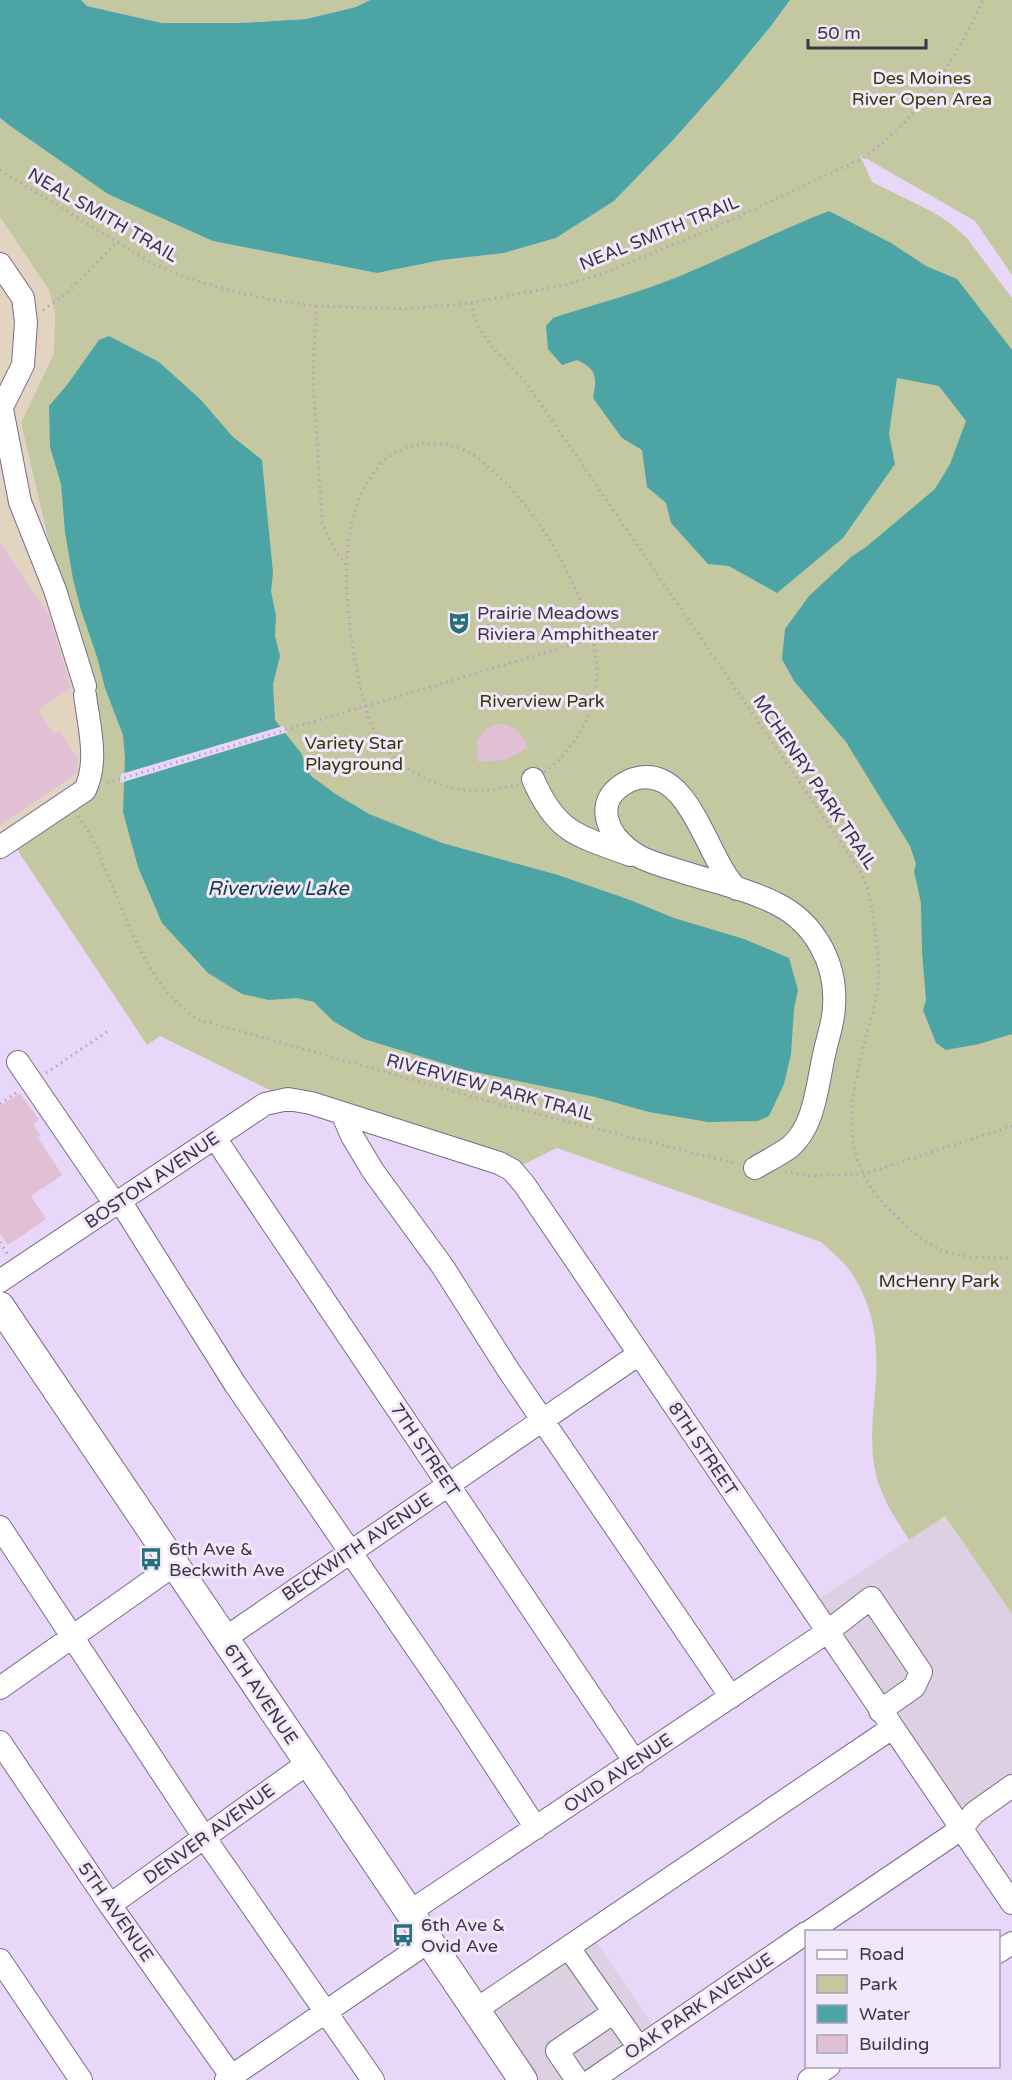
<svg xmlns="http://www.w3.org/2000/svg" width="1012" height="2080" font-family="'Varela Round',sans-serif">
<style>
.commercial{fill:#ded0e3}
.industrial{fill:#e3d3c1}
.green{fill:#c3c8a0}
.water{fill:#4da4a4}
.pier{fill:#e9d7f9}
.building{fill:#e1bfd5}
.lines{fill:none;stroke-linecap:round;stroke-linejoin:round}
.minor-casing{stroke:#7a6b89;stroke-width:24}
.major-casing{stroke:#7a6b89;stroke-width:30}
.path{stroke:#b2a3bf;stroke-width:3;stroke-dasharray:1.5 4.5;stroke-linecap:butt}
.minor{stroke:#fff;stroke-width:22}
.major{stroke:#fff;stroke-width:28}
.labels{text-anchor:middle;stroke-width:6;stroke-linejoin:round;paint-order:stroke}
.park-label{font-size:18px;fill:#353806;stroke:#f2e8fc}
.street-label{font-size:18px;fill:#3c3543;stroke:#f2e8fc}
.poi-label{font-size:18px;fill:#3c3543;stroke:#f2e8fc;text-anchor:start}
.water-label{font-size:20px;font-style:italic;fill:#153e3e;stroke:#f2e8fc}
</style>
<rect width="100%" height="100%" fill="#e9d7f9"/>
<path class="commercial" d="M945 1516 1012 1614V1786L961 1829 809 1606Z
M590 1933 658 2033 592 2080H523L474 2011Z"/>
<path class="industrial" d="M0 217 49 290 55 314 54 352 21 423 99 769 0 835Z"/>
<path class="green" d="M81 0H370L356 7 306 19 240 23H162L87 6Z
M790 0H1012V275L975 221 860 155 872 182 933 212 951 224 966 237 1012 298V1614L945 1516 909 1540C896 1519 882 1499 876 1475 870 1448 872 1420 875 1393 879 1348 876 1305 847 1267 840 1258 829 1250 821 1242L557 1148 512 1170 288 1099 160 1036 147 1045 16 848 85 790 101 785 93 706 56 573 21 423 54 353 55 314 49 290 0 217V118L9 125 213 241 377 273 442 260 504 253 556 238 614 201 674 139 729 77 771 26Z"/>
<path class="water" d="M0 0H81L87 6 162 23H240L306 19 356 7 370 0H790L771 26 729 77 674 139 614 201 556 238 504 253 442 260 377 273 213 241 108 194 9 125 0 118Z
M829 211 891 243 926 266 957 279 1012 350V1034L979 1044 946 1050 936 1043 923 1010 926 1000 922 951 921 903 914 871 916 864 910 846 846 742 794 681 782 659 785 629 809 596 851 557 866 547 935 489 950 464 966 421 939 386 897 378 889 434 895 464 843 538 777 593 729 566 708 564 671 523 666 503 647 487 642 450 622 438 593 398C597 377 597 369 577 360L562 365 548 349 546 326 553 318C595 304 639 293 680 276 730 255 778 231 829 211Z
M109 336 159 362 201 400 232 436 262 460 273 573 271 591 276 616 275 636 280 656 273 684 275 720 301 753 311 776 334 793 369 814 442 843 558 875 630 900 674 918 744 939 789 958 798 990 794 1009 791 1054 784 1084 769 1116 758 1121 708 1122 649 1112 595 1097 465 1070 364 1039 333 1021 314 1002 297 998 269 1000 242 994 208 973 162 923 138 867 123 812 125 757 123 735 105 688 97 657 81 610 73 579 65 532 61 484 50 447 49 406 67 385 99 340Z"/>
<path class="pier" d="M283 726 288 732 120 783 121 774Z"/>
<path class="building" d="M0 543 49 615 71 688 38 710 54 734 59 730 78 759 77 773 0 825Z
M500 724 507 725 518 731 528 747 521 752 504 760 478 762 477 740 487 728Z
M20 1093 39 1120 33 1124 41 1136 38 1138 62 1175 31 1196 46 1219 8 1245 0 1233V1106Z"/>
<g class="lines">
<g class="minor-casing">
<path id="minor" d="M0 264 23 298 26 322 23 365 0 411
M2 409 20 502 55 590 85 686
M533 779C557 834 577 835 630 855
M0 847 85 790C99 761 89 727 85 695
M737 889C707 861 691 767 638 778 627 780 614 789 609 799 603 811 608 827 616 837 635 860 655 863 683 872 714 882 748 889 777 904 815 923 837 964 834 1006 834 1022 827 1039 824 1055 817 1085 815 1126 790 1147 779 1155 767 1161 755 1168
M18 1062 115 1204
M342 1113 352 1136 373 1171 443 1267 509 1371 731 1697
M215 1138 635 1762
M120 1201 235 1384 450 1697 536 1828
M0 1281 265 1104 288 1099 311 1103 499 1163 512 1170 524 1184 1012 1903
M0 1527 204 1837 373 2080
M224 1639 639 1354
M0 1688 174 1565
M0 1742 110 1905 234 2080
M110 1905 308 1763
M408 1913 827 1632 871 1598 921 1672 914 1687 880 1711
M809 1932 961 1829 974 1813 1012 1786
M569 1948 639 2048
M998 1952 1012 1943
M0 1960 81 2080
M474 2011 892 1728
M226 2080 428 1942
M577 2080 557 2051 614 2012
M592 2080 806 1933
M809 2080 829 2066"/>
</g>
<g class="major-casing">
<path id="major" d="M0 1306 523 2080"/>
</g>
<path class="path" d="M0 170 150 262 184 277 239 293 279 301 316 306 405 309 471 303 564 285 596 276 709 230 863 158C921 116 953 64 983 0
M471 303C478 339 499 352 522 379 532 390 541 404 549 416L859 869C869 889 872 907 875 930 877 947 880 966 878 984 877 1002 870 1020 866 1037 852 1092 838 1148 878 1197 886 1207 895 1215 903 1223 914 1234 927 1243 940 1250 956 1257 995 1260 1012 1257
M316 306 313 377 322 522 334 549 346 565
M43 310 65 295 117 242
M422 443C439 443 453 444 469 452 475 455 482 461 487 466 540 509 591 599 597 667 598 686 592 711 583 727 562 763 541 781 499 789 456 797 407 778 381 742 366 720 362 695 357 670 344 608 334 510 384 461 394 451 409 447 422 443Z
M107 783 591 639
M78 816C91 833 99 853 107 873 129 925 148 986 197 1019L506 1106 737 1164
M46 1073 108 1031
M0 1104 16 1093
M785 1172 811 1176 864 1174 1012 1126
M0 1242 8 1255"/>
<use href="#minor" class="minor"/>
<use href="#major" class="major"/>
</g>
<defs>
<g id="theatre-bare" transform="scale(1.8)"><path d="M-5-5.5Q0-4 5-5.5V0Q5 5 0 6Q-5 5-5 0ZM-3.3-2.5H-1v1.5H-3.3ZM1-2.5H3.3v1.5H1ZM-2.8 1Q0 5.5 2.8 1Z" fill="#277079" stroke="#f2e8fc" stroke-width="2.5" paint-order="stroke"/></g>
<g id="bus-bare" transform="scale(1.8)"><path d="M-5-6H5V4H4V6H2V4H-2V6H-4V4H-5ZM-3.5-4V0h7V-4ZM-3.5 1.2v1.5H-2V1.2ZM2 1.2v1.5H3.5V1.2Z" fill="#277079" stroke="#f2e8fc" stroke-width="2.5" paint-order="stroke"/></g>
</defs>
<g fill-rule="evenodd">
<use href="#theatre-bare" x="459" y="623"/>
<use href="#bus-bare" x="151" y="1559"/>
<use href="#bus-bare" x="403" y="1935"/>
</g>
<g class="labels">
<g class="park-label">
<text x="922" y="84">Des Moines<tspan x="922" dy="21">River Open Area</tspan></text>
<text x="542" y="707">Riverview Park</text>
<text x="354" y="749">Variety Star<tspan x="354" dy="21">Playground</tspan></text>
<text x="939" y="1287">McHenry Park</text>
</g>
<g class="street-label">
<text transform="translate(103 215) rotate(30)" y="6">NEAL SMITH TRAIL</text>
<text transform="translate(659 233) rotate(-22)" y="6">NEAL SMITH TRAIL</text>
<text transform="translate(815 782) rotate(56)" y="6">MCHENRY PARK TRAIL</text>
<text transform="translate(490 1087) rotate(15)" y="6">RIVERVIEW PARK TRAIL</text>
<text transform="translate(152 1180) rotate(-34)" y="6">BOSTON AVENUE</text>
<text transform="translate(703 1449) rotate(56)" y="6">8TH STREET</text>
<text transform="translate(425 1450) rotate(56)" y="6">7TH STREET</text>
<text transform="translate(357 1547) rotate(-34)" y="6">BECKWITH AVENUE</text>
<text transform="translate(261 1694) rotate(56)" y="6">6TH AVENUE</text>
<text transform="translate(618 1773) rotate(-34)" y="6">OVID AVENUE</text>
<text transform="translate(209 1834) rotate(-36)" y="6">DENVER AVENUE</text>
<text transform="translate(116 1912) rotate(55)" y="6">5TH AVENUE</text>
<text transform="translate(699 2006) rotate(-34)" y="6">OAK PARK AVENUE</text>
</g>
<g class="poi-label">
<text x="477" y="619">Prairie Meadows<tspan x="477" dy="21">Riviera Amphitheater</tspan></text>
<text x="169" y="1555">6th Ave &amp;<tspan x="169" dy="21">Beckwith Ave</tspan></text>
<text x="421" y="1931">6th Ave &amp;<tspan x="421" dy="21">Ovid Ave</tspan></text>
</g>
<g class="water-label">
<text x="278" y="895">Riverview Lake</text>
</g>
</g>
<rect x="805" y="1930" width="195" height="138" fill="#f2e8fc" stroke="#a9a0b2" stroke-width="1.5"/>
<rect x="817" y="1950" width="30" height="9" fill="#ffffff" stroke="#a9a0b2" stroke-width="1.5"/>
<text x="859" y="1960" font-size="18" fill="#3c3543">Road</text>
<rect x="817" y="1975" width="30" height="18" fill="#c3c8a0" stroke="#a9a0b2" stroke-width="1.5"/>
<text x="859" y="1990" font-size="18" fill="#3c3543">Park</text>
<rect x="817" y="2005" width="30" height="18" fill="#4da4a4" stroke="#a9a0b2" stroke-width="1.5"/>
<text x="859" y="2020" font-size="18" fill="#3c3543">Water</text>
<rect x="817" y="2035" width="30" height="18" fill="#e1bfd5" stroke="#a9a0b2" stroke-width="1.5"/>
<text x="859" y="2050" font-size="18" fill="#3c3543">Building</text>
<path d="M808 39v9h118v-9" fill="none" stroke="#3c3543" stroke-width="3"/>
<text x="817" y="39" font-size="18" fill="#3c3543" stroke="#f2e8fc" stroke-width="4.5" paint-order="stroke">50 m</text>
</svg>
